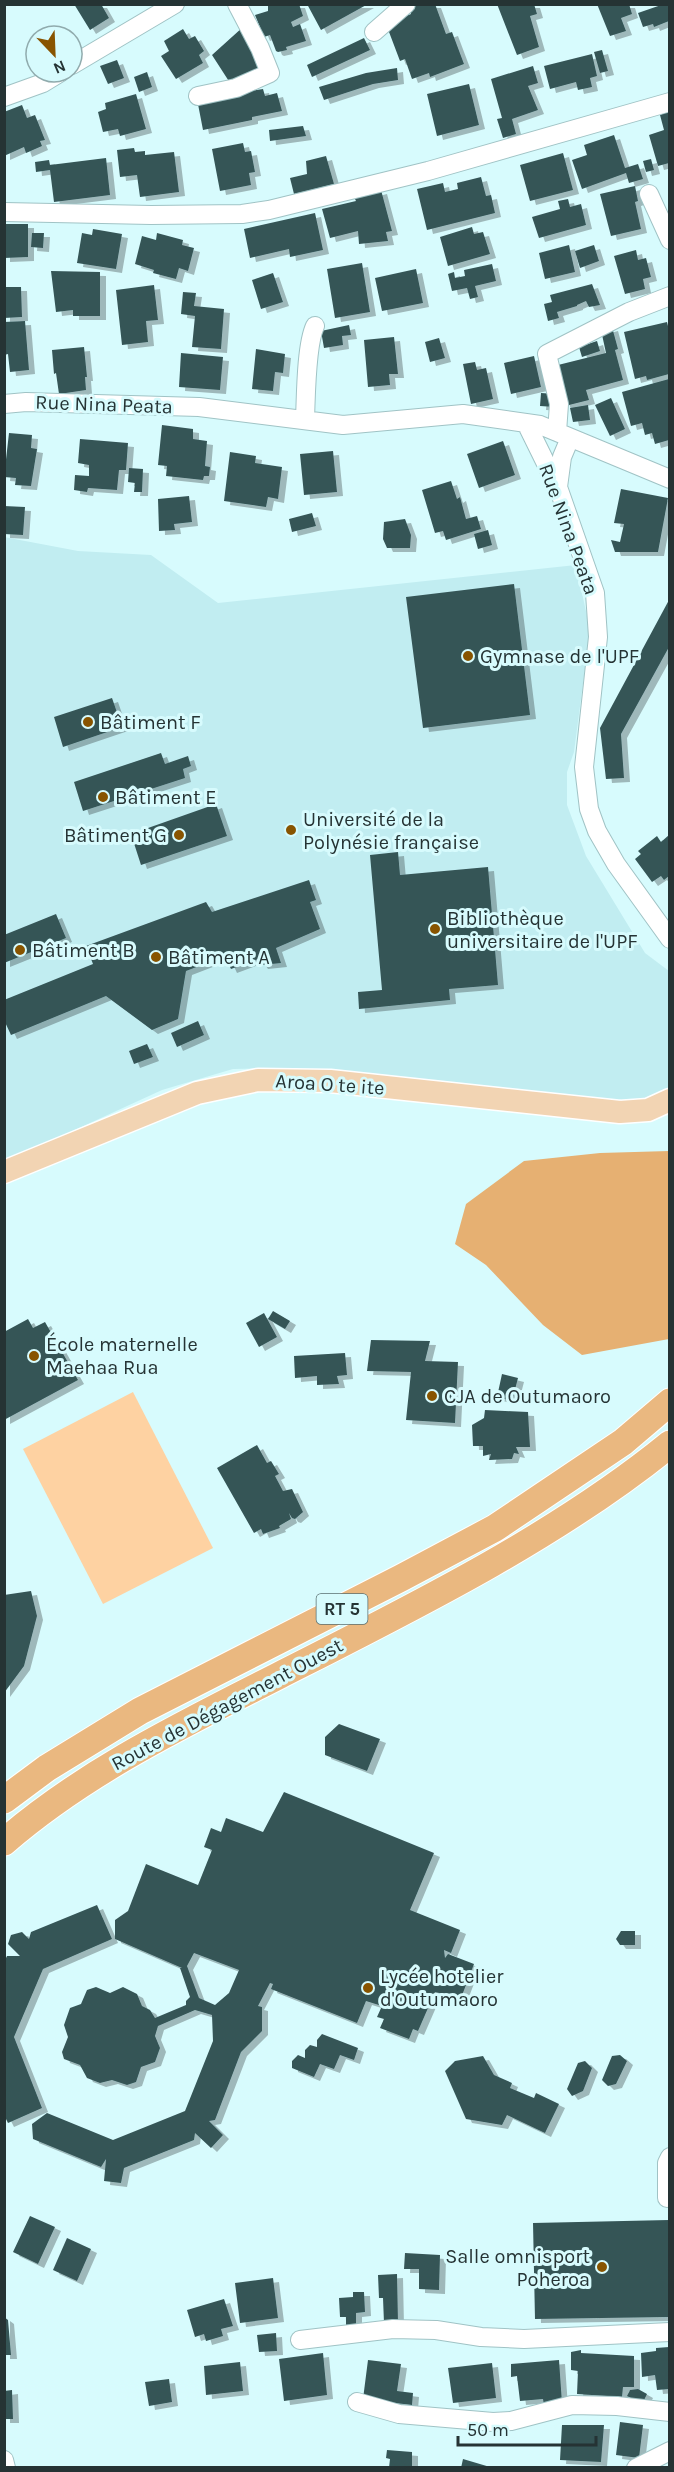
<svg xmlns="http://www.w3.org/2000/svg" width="674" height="2472" font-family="Karla,sans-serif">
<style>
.built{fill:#c1edf1}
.green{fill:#fed2a2}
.forest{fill:#e6b072}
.building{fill:#355557;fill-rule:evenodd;filter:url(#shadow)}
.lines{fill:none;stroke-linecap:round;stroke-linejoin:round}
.minor-casing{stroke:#a0c3c5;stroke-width:20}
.major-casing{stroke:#fff;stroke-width:25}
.highway-casing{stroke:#fff;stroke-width:29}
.minor{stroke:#fff;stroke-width:18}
.major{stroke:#f2d4b3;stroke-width:22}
.highway{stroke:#eab880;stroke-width:27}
.poi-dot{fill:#885400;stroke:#d7fbfd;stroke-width:2}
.labels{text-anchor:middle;stroke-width:6;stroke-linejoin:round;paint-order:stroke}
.shield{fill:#d7fbfd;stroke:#5a6f70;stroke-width:1.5}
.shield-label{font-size:18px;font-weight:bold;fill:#253334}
.street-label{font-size:20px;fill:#253334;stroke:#d7fbfd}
.poi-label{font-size:20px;fill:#253334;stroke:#d7fbfd;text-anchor:start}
</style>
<defs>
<filter id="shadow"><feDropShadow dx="6" dy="4" stdDeviation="0" flood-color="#0004"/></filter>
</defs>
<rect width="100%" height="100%" fill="#d7fbfd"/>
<path class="built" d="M4 537 78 551 151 555 218 603 576 565 590 630 574 752 567 772V805L586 856 645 953 669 971V1090L630 1109 316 1075 280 1068 233 1069 162 1090 5 1162Z"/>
<path class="green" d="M133 1392 213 1548 103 1604 23 1449Z"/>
<path class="forest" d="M669 1151V1339L582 1355 543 1325 486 1265 455 1244 466 1204 524 1161 600 1153Z"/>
<path class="building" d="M74 4H101L109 18 90 30Z
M268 4H299L303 16 291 22 293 27 300 24 306 41 286 47 287 50 278 52 276 51 270 35 264 37 255 15 268 11Z
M307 4H368L321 30Z
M413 4H435L446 34 452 32 464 64 430 77 429 73 412 79 405 59 400 61 386 24 411 14 408 6Z
M497 4H534L537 14 530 16 539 47 517 55Z
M597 4H629L632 14 621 18 626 31 610 36Z
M664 4H669V21L654 27 653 24 643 27 638 13Z
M243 27 266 66 232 86 212 55Z
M183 29 189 39 195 36 204 51 199 55 203 63 176 79 161 56 169 51 164 41Z
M364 38 370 50 312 77 307 65Z
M602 50 608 71 600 73 594 52Z
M592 54 597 76 590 78 592 87 578 90 576 82 550 89 544 66Z
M117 60 124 78 108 84 100 66Z
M533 66 538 83 528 86 538 110 512 119 516 134 503 138 497 119 502 118 491 79Z
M397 68 398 80 373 84 324 100 319 87 366 73Z
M147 72 152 87 139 92 134 77Z
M469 84 479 125 437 136 427 94Z
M263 89 265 96 277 93 282 111 252 117V120L203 130 197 99Z
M136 94 146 129 120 136 118 129 103 132 98 112 106 109 105 103Z
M22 105 27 118 35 115 45 140 40 141 42 146 26 153 24 147 4 156V112Z
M669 111V163L658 166 649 135 664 130 660 115Z
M303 126 306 136 270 141 269 130Z
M614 135 625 168 638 164 643 179 629 183 626 173 582 189 572 160 587 155 584 145Z
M243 143 245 152 251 151 255 172 249 173 251 185 220 191 212 149Z
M134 148 135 152 145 151V155L174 152 179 192 140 197 137 175 120 177 117 150Z
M563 153 573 190 530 201 520 165Z
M326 156 334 184 294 194 290 178 307 174 306 161Z
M106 158 110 195 54 202 50 170 36 172 35 162 49 160 50 165Z
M651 159 654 170 646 172 643 161Z
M481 177 486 196 491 195 495 213 427 230 417 189 443 183 445 192 458 189 457 183Z
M635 186 638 201 635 202 641 229 611 236 600 194Z
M381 190 392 231 386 232 388 241 359 244 358 231 330 238 322 209 356 201 354 197Z
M568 199 570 207 581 204 586 225 539 238 532 217 560 209 558 201Z
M315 213 323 250 290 257 289 249 250 258 244 229Z
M4 224H28V257L4 258Z
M472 227 474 234 483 232 490 254 448 266 440 237Z
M93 229 122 234 116 269 77 263 82 233 92 235Z
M32 233H44L43 248 31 247Z
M157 233 183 240 182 245 194 248 188 271 179 268 176 279 153 273 154 270 135 264 142 236 156 240Z
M569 245 575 272 545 279 539 253Z
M594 245 599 261 580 268 575 251Z
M636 250 638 260 646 258 651 277 643 279 645 289 625 294 614 256Z
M362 263 370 312 335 318 327 269Z
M492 264 496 281 475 286 478 297 470 299 467 288 452 291 448 274 454 272 455 278 465 276 464 270Z
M416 269 423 303 382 311 375 278Z
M51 271 100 272V316H73V310L56 312Z
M273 273 283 302 261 309 252 280Z
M592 284 600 305 589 307 586 301 577 305V306L557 312 559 318 548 321 544 304 552 302 550 295Z
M154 285 158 320 146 321 148 342 122 345 116 290Z
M4 287H21L22 317 4 318Z
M183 292 196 293 194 306 224 309 221 349 192 347 195 316 181 314Z
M25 321 29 370 10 372 8 354 4 355V322Z
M667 322 669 330V374L647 380 646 376 635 379 624 332Z
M349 325 351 335 342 336 343 345 324 348 321 331Z
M612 327 618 349 615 350 623 380 586 390 589 400 565 406 554 366 606 353 601 330Z
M394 337 398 374H389L390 385 368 387 364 340Z
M439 338 445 358 430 362 425 342Z
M597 341 600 351 582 357 579 347Z
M84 347 87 377H85L86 390 59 394 56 373 54 374 52 350Z
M256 349 285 354 283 373 275 372 273 391 252 389Z
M181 353 223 357 220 390 179 387Z
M534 356 541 387 511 394 504 363Z
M475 362 477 370 486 368 493 399 471 404 463 364Z
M669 379V440L655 444 652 433 645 435 642 423 631 426 622 392Z
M541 393 555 394V407L540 406Z
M611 398 625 429 610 436 595 405Z
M588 405 590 420 573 422 570 408Z
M162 425 193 429V439L207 441 205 466 210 467 209 476H204L203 480 166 476 167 466 158 465Z
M9 433 32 435 31 448 37 449 31 486 15 485 16 478 4 477Z
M80 439 128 443 126 470H119L117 490 88 488 87 492 74 490 75 475 89 476V465L78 463Z
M503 441 515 475 479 488 467 454Z
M333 451 337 492 304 495 300 454Z
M230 452 256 456 255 463 282 467 278 499 268 497 266 507 224 501Z
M129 468 143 469 142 492H134L135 483 128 482Z
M451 481 457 499 460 497 466 519 477 516 481 529 446 540 443 531 435 533 422 490Z
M621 489 668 498 658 552H615L611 540 620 542 624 524 614 523Z
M189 496 192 522 174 524 175 530 159 531 158 499Z
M4 506 25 507 23 535 4 534Z
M312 513 316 526 292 532 289 519Z
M405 519 411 535 410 548H387L383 539 384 522Z
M488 530 492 545 478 549 474 534Z
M514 584 530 715 423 728 406 597Z
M669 600V647L621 734 624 778 606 779 600 728Z
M112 698 122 727 63 747 54 717Z
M161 753 165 764 188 756 191 766 183 769 185 778 83 811 74 782Z
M216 804 227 836 141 865 131 834Z
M669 835V876L664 880 661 876 652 882 635 859 641 854 638 851 657 836 661 842Z
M398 852 400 875 488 867 498 985 449 989 450 1000 359 1009 358 992 382 990 370 855Z
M309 880 316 900 310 902 320 929 276 948 281 963 262 965 258 959 231 969 225 956 186 971 178 1019 152 1030 106 996 11 1035 4 1020V1000L93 964 86 946 206 902 212 912Z
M56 914 66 938 4 963V935Z
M198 1021 204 1035 177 1047 171 1033Z
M147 1044 153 1057 134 1064 129 1051Z
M273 1311 290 1321 285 1329 268 1319Z
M264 1313 277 1337 259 1347 246 1323Z
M28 1319 33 1328 45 1322 78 1380 4 1420V1332Z
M371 1340 430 1341 425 1361 458 1362 455 1423 406 1420 411 1372 367 1371Z
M345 1353 347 1375 337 1376 339 1384 317 1385V1376L295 1378 294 1356Z
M502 1374 518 1378 512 1401 497 1397Z
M485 1410 528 1412 530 1447H516L519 1454 514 1453 512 1459 489 1460 491 1454 483 1456V1446H473L472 1425 484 1418Z
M257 1445 267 1463 271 1461 279 1474 275 1476 283 1491 292 1489 303 1512 295 1519 292 1518 289 1513 291 1519 279 1526 280 1528 263 1534 261 1529 254 1533 217 1468Z
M31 1591 37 1616 24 1666 4 1693V1595Z
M339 1724 380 1739 367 1771 325 1755V1737Z
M284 1792 434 1853 410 1910 460 1930 451 1953 444 1950 445 1958 448 1954 474 1964 461 1998 435 1992 418 2031 413 2029 409 2039 380 2028 384 2019 377 2017 382 2006 366 2001 357 2023 271 1989 273 1984 270 1983 258 2006 262 2007V2031L241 2052 215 2120 209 2121 223 2135 211 2148 195 2133 194 2140 124 2168 121 2183 104 2181 106 2159 101 2167 33 2139 32 2124 47 2113 113 2140 185 2111 213 2041 212 2015 195 2010 158 2026 155 2036 160 2048 155 2062 141 2067 136 2082 127 2085 112 2080 100 2083 87 2078 80 2065 64 2059 62 2052 68 2037 64 2025 70 2008 81 2004 87 1990 96 1987 110 1993 123 1987 137 1994 142 2006 150 2010 155 2018 186 2005V2001L190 1997 180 1968H182L115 1939V1920L128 1911 146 1864 198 1885 212 1850 204 1847 211 1828 221 1832 226 1818 263 1832ZM194 1953 239 1970 229 1993 215 2005 199 1998 187 1966Z
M97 1905 112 1939 43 1969 14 2037 42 2108 8 2123 4 2115V1962L7 1956H20L8 1944 11 1935 22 1932 29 1939 31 1932Z
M621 1931H635V1945H620L616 1939Z
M322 2034 358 2048 354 2060 340 2055 334 2069 320 2064 314 2077 292 2068V2061L298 2055 305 2058V2050L310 2045 317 2047V2040Z
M620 2055 627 2061 616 2084 608 2086 602 2080 612 2056Z
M483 2056 494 2075 512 2083 510 2088 534 2098 536 2093 559 2104 545 2133 507 2115 502 2125 466 2119 445 2071 455 2061Z
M585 2061 592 2068 583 2091 572 2096 567 2089 578 2063Z
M30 2216 55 2227 38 2264 13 2252Z
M669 2220 668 2317 535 2319 533 2223Z
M67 2238 91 2249 77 2281 53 2270Z
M405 2253 440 2255 439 2290 419 2289V2269H404Z
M397 2274 398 2322 384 2323 383 2298H379L378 2275Z
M273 2278 278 2318 240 2323 235 2283Z
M353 2292H364L365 2312 356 2313V2326L346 2327V2317H340L339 2298 353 2297Z
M224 2299 233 2326 221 2329 223 2336 206 2341 204 2334 195 2337 187 2310Z
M4 2317 8 2320 11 2355H4Z
M276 2333 277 2351 259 2352 257 2335Z
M669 2347V2389L657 2390 655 2375 642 2377 641 2353 656 2351V2348Z
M581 2350V2353L634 2356V2387H623L622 2397 577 2394 578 2371 571 2370V2352Z
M323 2353 327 2395 284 2401 279 2359Z
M368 2360 401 2364 397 2391 413 2393 412 2405 363 2399Z
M559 2360 562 2403 544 2405 543 2399 520 2401 517 2376 511 2377V2364Z
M240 2362 243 2391 206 2395 204 2366Z
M492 2363 496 2398 453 2403 448 2368Z
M169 2379 172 2402 149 2406 145 2382Z
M638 2389 647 2394 642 2404 627 2396 630 2390Z
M12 2390 13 2419H4V2391Z
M620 2422 643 2425 639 2458 616 2455Z
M562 2425H604L601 2462 560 2460Z
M387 2450 412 2452V2468H389L390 2459 386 2458Z
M463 2459 490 2467V2468H461Z"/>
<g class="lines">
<g class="minor-casing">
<path id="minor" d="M374 32 406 4
M72 65 175 4
M198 96 236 88 270 73 260 48 237 4
M4 97 43 83 61 72
M649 194 670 240
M4 212 151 215 242 214 269 210 428 171 670 102
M4 404 26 402 199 407 343 425 463 414 540 425 670 479
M305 419C306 397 306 345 315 326
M526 423 559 490 595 593 598 637 584 767 589 809 597 831 616 864 670 939
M557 432 559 404 547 354 629 312 670 296
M558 487 562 457 570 438
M667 2198V2163L670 2157
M300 2340 393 2329 436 2330 481 2337 524 2339 670 2332
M357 2402 399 2414 493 2422 511 2421 572 2405 617 2406 670 2412
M4 2460 6 2468
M636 2468 670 2451"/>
</g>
<g class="major-casing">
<path id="major" d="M4 1172 197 1093 258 1080 330 1081 620 1112 648 1110 670 1100"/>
</g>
<g class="highway-casing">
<path id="highway" d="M4 1800 47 1768 140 1711 401 1578 495 1528 623 1442 670 1402
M4 1842C86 1771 184 1724 280 1675 410 1609 556 1537 670 1444"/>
</g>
<use href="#minor" class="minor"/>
<use href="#major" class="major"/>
<use href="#highway" class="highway"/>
</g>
<g class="poi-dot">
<circle cx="468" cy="656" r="6"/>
<circle cx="88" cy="722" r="6"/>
<circle cx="103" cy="797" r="6"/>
<circle cx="291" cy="830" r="6"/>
<circle cx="179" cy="835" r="6"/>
<circle cx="435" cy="929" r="6"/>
<circle cx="20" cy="950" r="6"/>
<circle cx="156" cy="957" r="6"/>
<circle cx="34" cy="1356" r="6"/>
<circle cx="432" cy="1396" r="6"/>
<circle cx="368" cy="1988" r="6"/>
<circle cx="602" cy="2267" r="6"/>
</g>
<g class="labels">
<rect class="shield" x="316.5" y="1594" width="51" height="30" rx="4.5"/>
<g class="shield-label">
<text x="342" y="1615">RT 5</text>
</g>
<g class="street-label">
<text transform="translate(104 404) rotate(2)" y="7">Rue Nina Peata</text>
<text transform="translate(569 529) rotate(70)" y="7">Rue Nina Peata</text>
<text transform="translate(330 1084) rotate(4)" y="7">Aroa O te ite</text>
<text transform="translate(227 1704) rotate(-28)" y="7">Route de Dégagement Ouest</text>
</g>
<g class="poi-label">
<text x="480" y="663">Gymnase de l'UPF</text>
<text x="100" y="729">Bâtiment F</text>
<text x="115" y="804">Bâtiment E</text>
<text x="303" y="826">Université de la<tspan x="303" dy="23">Polynésie française</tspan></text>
<text x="167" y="842" text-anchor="end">Bâtiment G</text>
<text x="447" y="925">Bibliothèque<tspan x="447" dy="23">universitaire de l'UPF</tspan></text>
<text x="32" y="957">Bâtiment B</text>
<text x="168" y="964">Bâtiment A</text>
<text x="46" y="1351">École maternelle<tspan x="46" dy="23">Maehaa Rua</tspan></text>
<text x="444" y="1403">CJA de Outumaoro</text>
<text x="380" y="1983">Lycée hotelier<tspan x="380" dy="23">d'Outumaoro</tspan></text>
<text x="590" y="2263" text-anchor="end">Salle omnisport<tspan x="590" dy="23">Poheroa</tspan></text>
</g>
</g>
<rect width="674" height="2472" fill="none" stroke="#253334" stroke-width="12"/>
<g transform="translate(54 54) rotate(157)"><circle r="28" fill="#d7fbfd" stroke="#90abad" stroke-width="1.5"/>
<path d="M0-4.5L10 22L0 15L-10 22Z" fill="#885400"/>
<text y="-9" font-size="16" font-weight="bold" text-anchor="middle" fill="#253334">N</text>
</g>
<path d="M458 2436v9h138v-9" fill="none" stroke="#253334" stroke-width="3"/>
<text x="467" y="2436" font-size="18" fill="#253334" stroke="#d7fbfd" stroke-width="4.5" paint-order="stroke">50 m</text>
</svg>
